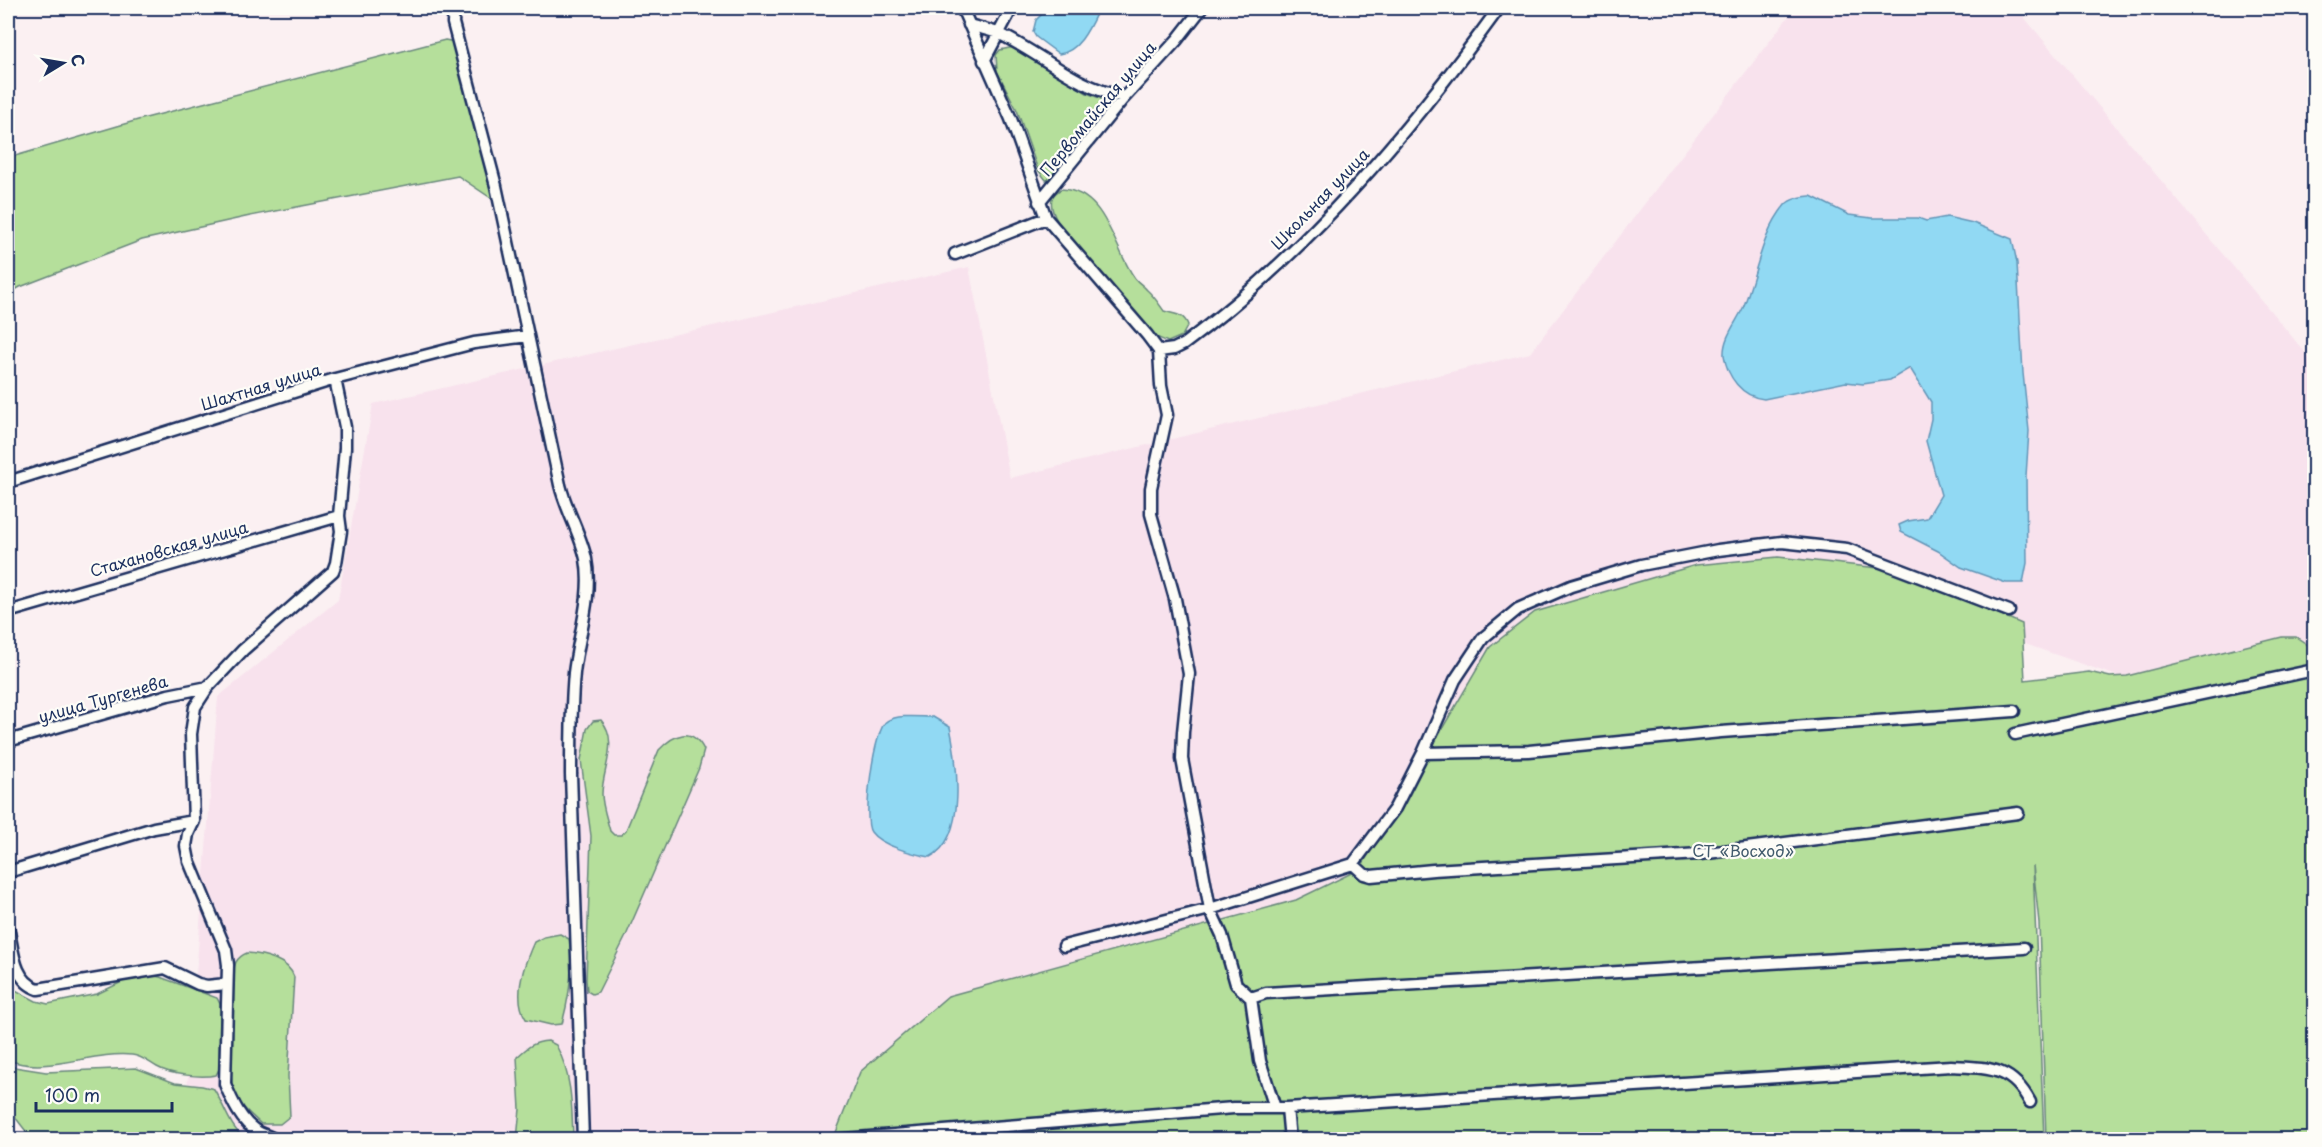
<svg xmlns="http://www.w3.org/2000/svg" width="2322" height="1147" font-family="'Playpen Sans',sans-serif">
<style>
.built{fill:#f8e2ed}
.green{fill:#b5df9b;stroke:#68877c;stroke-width:1.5}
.water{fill:#91d9f3;stroke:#6295b7;stroke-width:1.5}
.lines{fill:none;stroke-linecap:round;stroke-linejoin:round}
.street-casing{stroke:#1b2f5e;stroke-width:15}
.street{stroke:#fdfcf7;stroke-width:10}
.labels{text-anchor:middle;stroke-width:4.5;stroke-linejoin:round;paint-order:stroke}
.street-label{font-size:16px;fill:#1b2f5e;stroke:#fdfcf7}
.park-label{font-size:16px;fill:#425b6d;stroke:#fdfcf7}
</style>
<rect width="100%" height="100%" fill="#fbf0f2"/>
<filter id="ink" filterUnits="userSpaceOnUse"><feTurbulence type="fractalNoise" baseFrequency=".0167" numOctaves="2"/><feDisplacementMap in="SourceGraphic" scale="12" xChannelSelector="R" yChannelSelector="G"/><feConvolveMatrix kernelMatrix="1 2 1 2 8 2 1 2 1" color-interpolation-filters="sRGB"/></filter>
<g filter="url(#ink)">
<path class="built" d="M1795 8H1999L2018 10 2314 363V642L2131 681 1825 574 1363 904 855 1139 183 1140 218 697 338 600 373 404 969 267 1010 478 1530 353Z"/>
<path class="green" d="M445 40 455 42 494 200 458 176 250 216 142 240 20 287 8 294V158L138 120Z
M1014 47 1087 93 1107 101 1106 113 1050 180H1046L1038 170 1017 110 997 71 996 55 1000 50Z
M1061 189C1106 191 1113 247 1134 277 1137 282 1143 285 1147 290 1154 296 1159 304 1164 311 1175 315 1183 313 1188 325L1182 336 1168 342 1156 337C1133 310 1058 238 1052 208 1050 198 1053 194 1061 189Z
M1778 557 1897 570 2022 624 2025 680 2089 672 2110 677 2127 676 2282 637H2296L2314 649V1139H2046L2039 923 2033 865 2044 1139 833 1140 860 1072 948 996 1296 900 1360 869 1490 647 1535 612 1696 565Z
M601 720C620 741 602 769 602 794 602 806 607 819 610 831L614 835H621L626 830 659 750C674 734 692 726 704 750L699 768 625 938 598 992 592 994 587 991 586 980 591 836 581 760 587 729 593 721Z
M560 934 569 939C574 966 569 998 562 1024L551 1025 526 1019C512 997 524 964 534 942L544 937Z
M247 953C263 954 289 960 294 977L288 1076 290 1116 280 1124H261C251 1115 239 1105 234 1092 228 1076 229 977 236 962 239 957 242 955 247 953Z
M149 975 160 977 217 998 220 1004V1012L219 1069 216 1075C201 1078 171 1075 157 1067 148 1062 142 1056 132 1055 91 1051 47 1075 8 1060V986L36 1001 48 1004 97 994 130 978Z
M548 1041 556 1045C572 1074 572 1107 573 1139H517L520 1109 517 1057C528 1047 533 1042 548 1041Z
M8 1066 46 1072 136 1068 175 1083 202 1086 214 1089C225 1107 229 1126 245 1139H32L8 1108Z"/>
<path class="water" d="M1048 8H1099C1091 24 1080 52 1059 54L1036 37 1033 32 1036 20Z
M1811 196 1849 215 1872 218H1918L1926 221 1947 217 1973 223 2012 239 2017 263 2023 373 2029 431 2026 476 2027 563 2023 583H2006L1961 567 1938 551 1901 532 1899 525 1908 521 1927 518 1941 495 1926 441 1931 419V402L1910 368 1890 380 1863 384 1846 382 1764 399C1742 397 1727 377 1724 355 1723 338 1736 323 1743 308 1757 274 1761 234 1785 205 1791 198 1802 197 1811 196Z
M933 717 950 727C957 761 968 838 930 857 914 854 881 846 871 832 862 820 874 727 887 721 899 714 919 717 933 717Z"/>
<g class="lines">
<g class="street-casing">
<path id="street" d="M454 8 453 23 496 186 560 485C566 510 581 535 586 559 593 596 578 637 574 673 571 706 571 740 571 774L583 1140
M962 8 1011 119 1046 218 1147 335 1159 351 1161 386 1167 415 1151 488V514L1175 599 1189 674 1183 732 1182 759 1210 909 1222 935 1236 984 1251 998 1260 1061 1275 1108
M969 25C979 28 991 30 1000 34 1043 55 1077 88 1124 97
M984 61 1012 8
M1039 202 1122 100 1177 40 1202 8
M955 254 1046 218
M1159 351 1174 349 1184 344C1308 252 1409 132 1499 8
M8 482 335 379 474 343 528 336
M8 612 339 516
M2015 734 2314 670
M8 741 168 695 208 687
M1423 753 1529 751 1721 732 2014 711
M1353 864 1364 874 1371 876 1433 870 1700 854 2018 813
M8 872 154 828 194 821
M8 927C13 948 13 981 38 989L165 968 198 984 207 986 226 984
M1064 946 1210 909 1353 864 1395 808 1423 753 1455 680 1483 638 1518 609 1571 586 1641 565 1718 550 1782 542 1847 549 2009 611
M1251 998 1266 993 2024 948
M1287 1108 1290 1140
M275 1140C270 1136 263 1135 258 1132 241 1122 232 1101 225 1084L228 965 226 950 189 861 186 846 188 834 194 821 191 734 195 707 208 687 243 650 333 571 336 563 341 531 339 516 345 448V427L335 379
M831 1140 1234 1108H1287L1951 1066C1988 1068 2011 1066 2030 1102"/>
</g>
<use href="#street" class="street"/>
</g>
</g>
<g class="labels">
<g class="street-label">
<text transform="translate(1098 109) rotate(-50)" y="6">Первомайская улица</text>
<text transform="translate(1320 199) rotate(-46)" y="6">Школьная улица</text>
<text transform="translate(261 387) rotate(-17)" y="6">Шахтная улица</text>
<text transform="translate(169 549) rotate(-16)" y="6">Стахановская улица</text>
<text transform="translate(103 699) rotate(-16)" y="6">улица Тургенева</text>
</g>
<g class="park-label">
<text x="1743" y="857">СТ «Восход»</text>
</g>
</g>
<rect width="2322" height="1147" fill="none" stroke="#fdfcf7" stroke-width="30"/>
<rect x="15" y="15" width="2292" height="1117" fill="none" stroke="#1b2f5e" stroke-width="2" filter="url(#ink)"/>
<g transform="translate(63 63) rotate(79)" stroke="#fdfcf7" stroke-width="4.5" paint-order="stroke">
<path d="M0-4.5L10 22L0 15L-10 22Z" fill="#1b2f5e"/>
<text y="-9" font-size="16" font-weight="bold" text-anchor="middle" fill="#1b2f5e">С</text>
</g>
<path d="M36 1102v9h136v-9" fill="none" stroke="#1b2f5e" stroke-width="3"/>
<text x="45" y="1102" font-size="18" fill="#1b2f5e" stroke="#fdfcf7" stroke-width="4.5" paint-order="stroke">100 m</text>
</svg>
